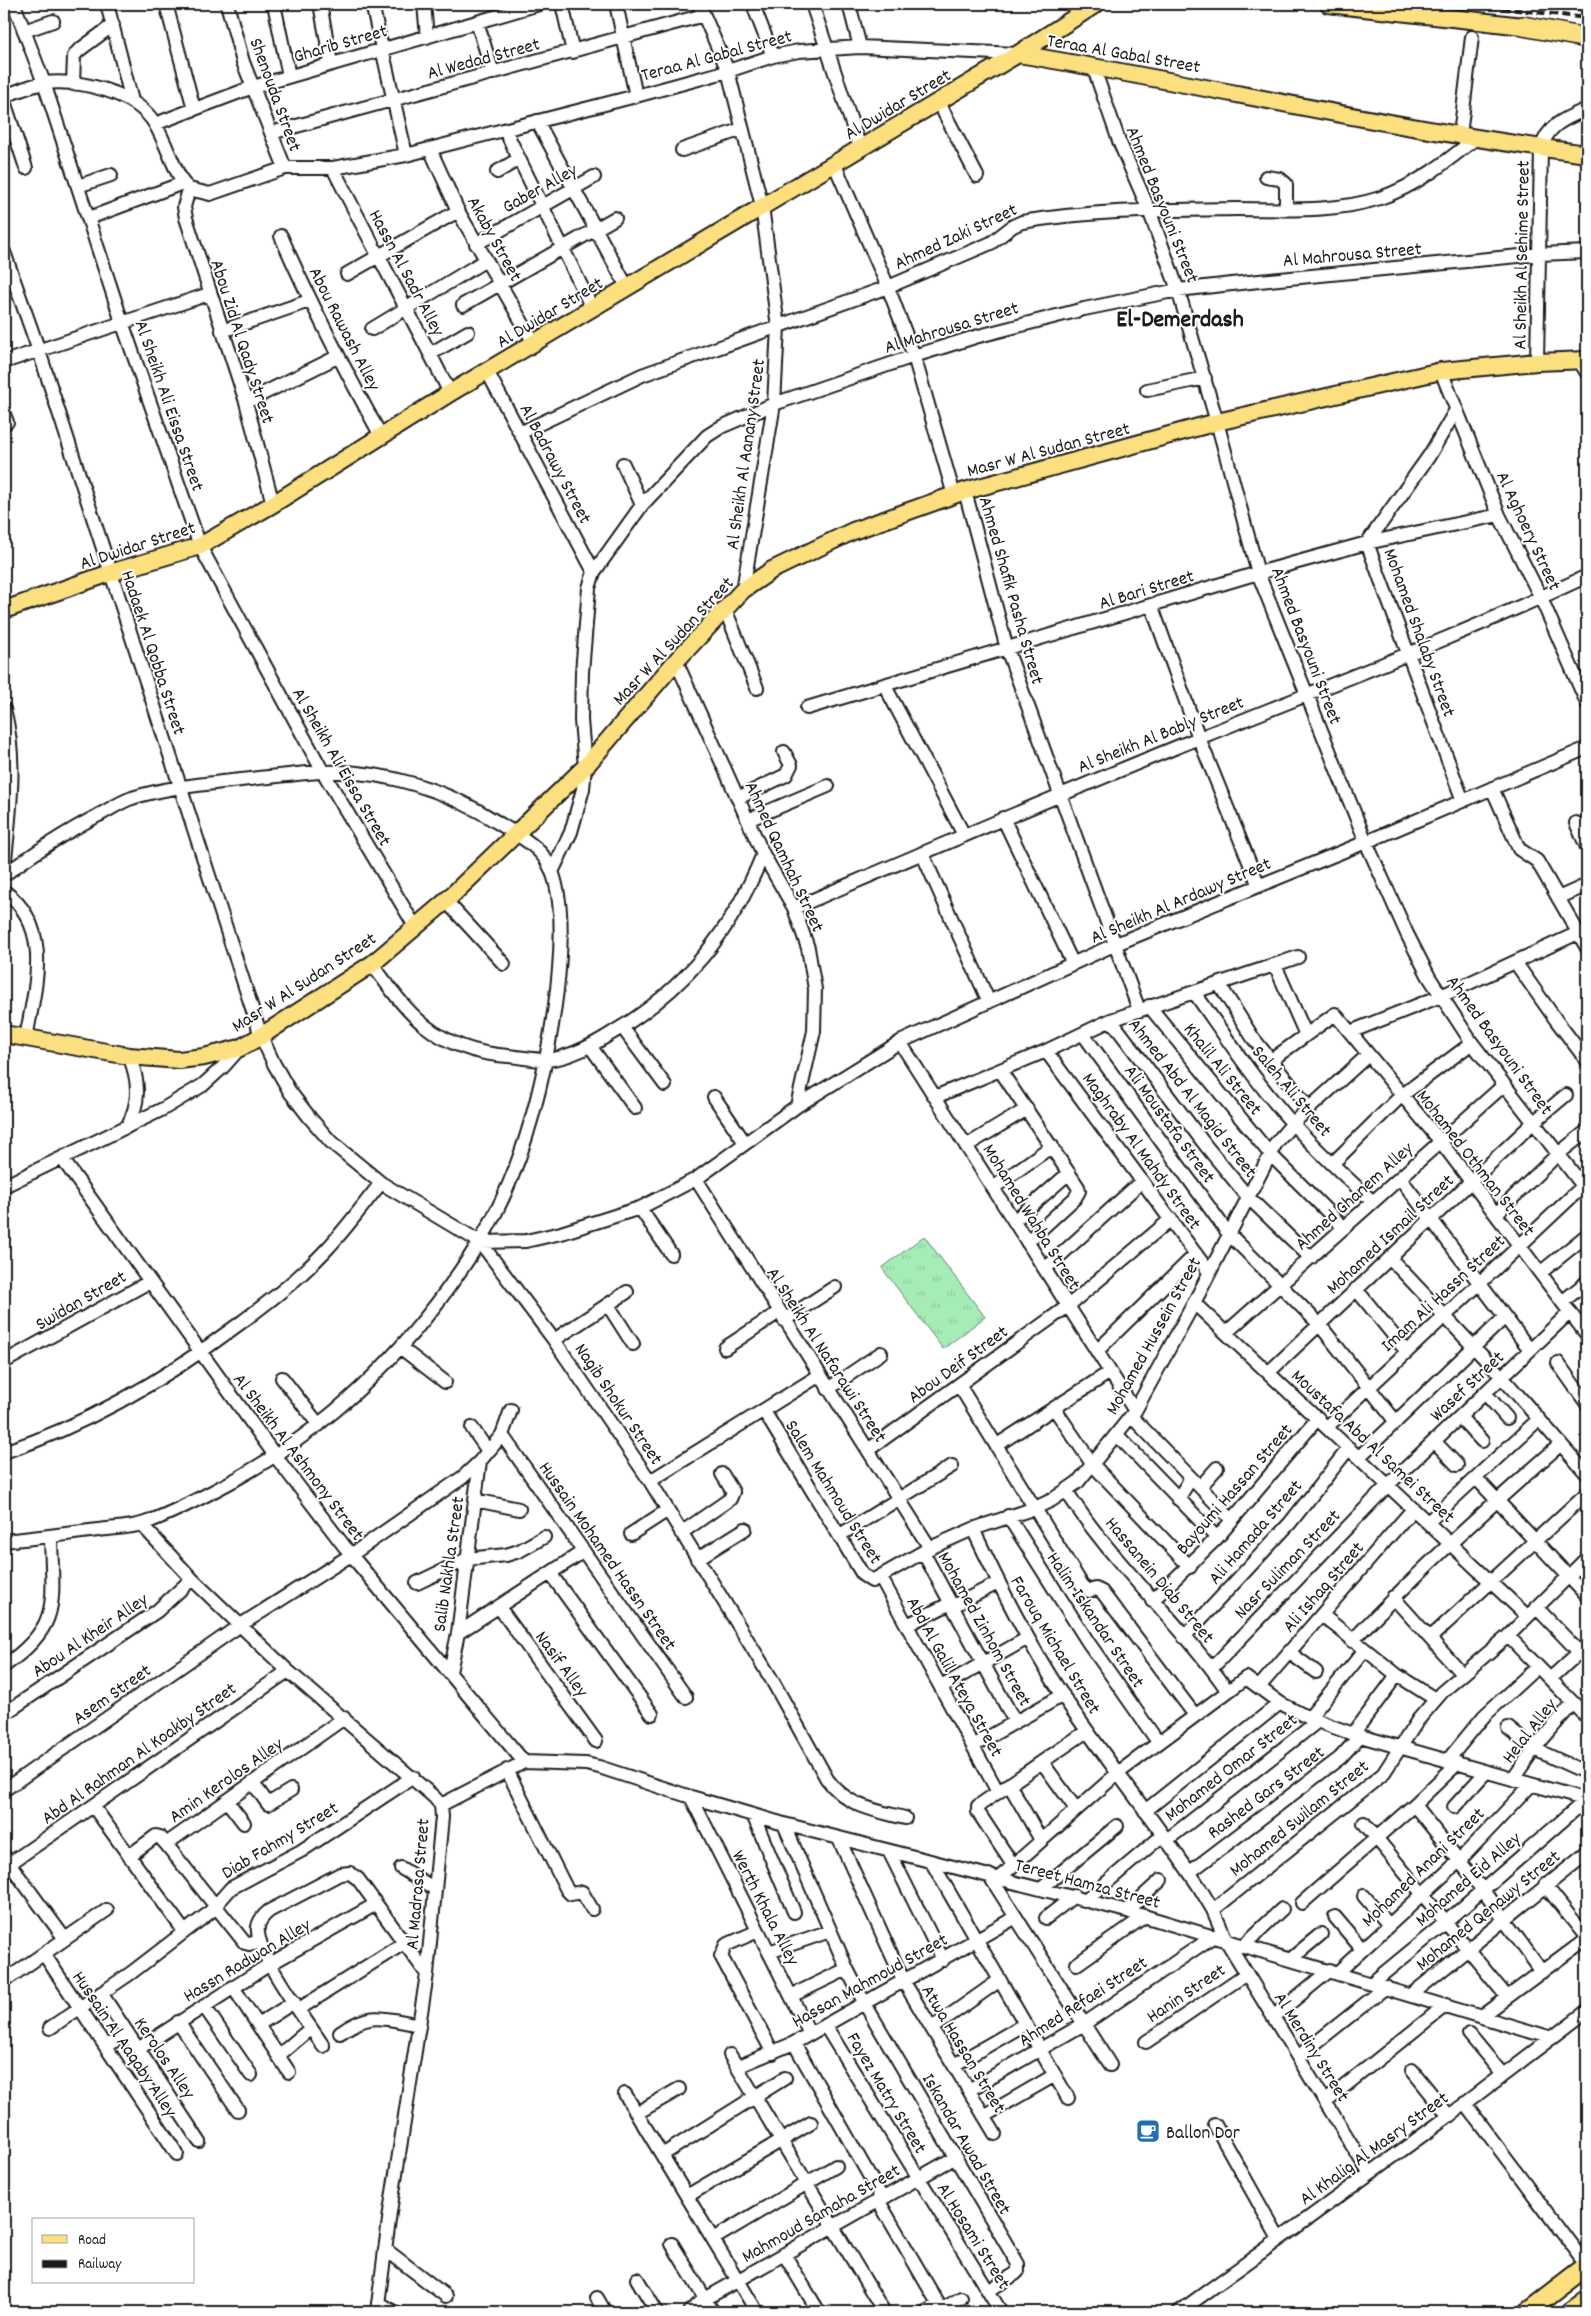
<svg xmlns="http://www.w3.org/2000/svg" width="1591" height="2316" font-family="Dekko,sans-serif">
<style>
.grass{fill:url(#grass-tufts);stroke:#61846a}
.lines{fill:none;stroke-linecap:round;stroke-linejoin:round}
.minor-casing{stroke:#1c1c1c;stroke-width:16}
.major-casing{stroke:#1c1c1c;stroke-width:20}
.highway-casing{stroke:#1c1c1c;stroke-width:22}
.minor{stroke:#fff;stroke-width:12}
.major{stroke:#fce080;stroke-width:16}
.highway{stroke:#fce080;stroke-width:19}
.rail{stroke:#1c1c1c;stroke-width:4;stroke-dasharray:8 4;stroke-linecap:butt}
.labels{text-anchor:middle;stroke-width:4;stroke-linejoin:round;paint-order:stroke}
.street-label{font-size:19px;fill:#1c1c1c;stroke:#fff}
.poi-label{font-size:19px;fill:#1c1c1c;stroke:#fff;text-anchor:start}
.district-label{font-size:24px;font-weight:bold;fill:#1c1c1c;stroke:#fff}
</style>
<defs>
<pattern id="grass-tufts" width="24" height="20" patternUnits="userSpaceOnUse" patternTransform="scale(1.25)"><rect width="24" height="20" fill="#a6ecb7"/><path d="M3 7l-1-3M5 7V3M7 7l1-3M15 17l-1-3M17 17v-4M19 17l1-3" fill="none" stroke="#8eca9d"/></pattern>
</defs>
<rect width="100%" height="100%" fill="#fff"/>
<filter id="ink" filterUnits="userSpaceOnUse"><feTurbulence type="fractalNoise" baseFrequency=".02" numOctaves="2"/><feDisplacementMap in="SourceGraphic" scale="10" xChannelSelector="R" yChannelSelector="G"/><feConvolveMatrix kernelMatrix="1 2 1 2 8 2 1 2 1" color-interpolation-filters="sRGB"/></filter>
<g filter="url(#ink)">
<path class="grass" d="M924 1236 985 1317 943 1349 882 1268Z"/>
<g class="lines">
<g class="minor-casing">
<path id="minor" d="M14 4 44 83 122 322 200 546 323 772 416 928
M107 4 132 101
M166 4 194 109
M227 4 243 62 285 168
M274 4 289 76
M320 4 331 63
M372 4 406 155
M424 4 427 37
M562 4 573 52
M616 4 636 96
M699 4 728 71 762 206 778 327 774 404 743 590
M755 4V10L773 56
M812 4 860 148
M849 4 860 47
M477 22 493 73
M24 31 53 21
M1093 66 1119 141 1149 210 1178 290 1217 422 1258 573 1366 842 1407 934 1429 977 1472 1043 1587 1191
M73 84 74 56 78 51 113 25
M4 96C16 92 31 85 44 83 79 79 136 92 155 124 166 143 172 164 183 183L189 189 210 194 285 168H333L406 155 636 96 728 71 773 56 799 51 860 47 1018 54
M4 101 26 168
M938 101 977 176
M537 121 627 287
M155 124 253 87 539 4
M505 130 592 308
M271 133 704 15
M1460 135 1472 37
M430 149 458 211 534 343
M682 150 742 129
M834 163 888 287 914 356 954 495
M333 168C371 244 412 317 450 393
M497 172 519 159
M1266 177 1280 179 1286 184V209
M78 186 111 175
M189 189 184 207 186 218 246 402 273 504
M89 218 183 183
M281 236C311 305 345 370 381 436
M476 244 594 177
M4 252 39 351 261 1036 274 1064 290 1092 310 1118 331 1142 381 1183 480 1242 554 1340 650 1481 772 1680 827 1779C848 1807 873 1810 905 1818
M347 274 458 211
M463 305 615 218
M372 329 486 260
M222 331 309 301
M430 354 468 332
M1579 360 1587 373
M4 362 209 294
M1537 362 1541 149C1547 125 1566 118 1587 109
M487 371 594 572
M1441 371 1499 515 1541 598 1587 703
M1147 390 1205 378
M246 402 337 357
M1456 410 1429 456 1367 543 1463 801
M4 414 7 422
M520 433 642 375 888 287 991 243 1013 226 1022 222C1093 210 1164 210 1237 209 1284 209 1334 213 1380 198 1416 186 1446 162 1476 138
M623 464 642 505
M965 491 1007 649 1139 1010
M1152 607 1199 738 1259 886
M725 609 757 688
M676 661 763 854 794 908 808 948 815 989 814 1031 797 1106
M885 686 964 835
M807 708 1258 573 1367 543 1499 515
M4 709C18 762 9 816 4 870
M1492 788 1519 849 1537 861 1587 948
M738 798 786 775 791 765 784 752
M1003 818 1073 964
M748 820 828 786
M1576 823 1587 847
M922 853 989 1002
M552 872 571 832 583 789 585 767 581 720 582 672 589 588 594 572 642 505 707 436 721 427 774 404 914 356 975 337 1084 309 1178 290 1259 281 1540 254 1587 252
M4 875C34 853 64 833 97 816 109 810 120 802 132 798 168 787 204 784 241 780 268 777 294 774 320 772 383 769 448 790 500 824 516 834 539 846 548 863 571 904 557 998 549 1043 538 1103 522 1162 494 1216 478 1247 458 1275 438 1302 374 1385 303 1446 210 1493 189 1504 167 1515 145 1523 131 1528 113 1528 98 1530 67 1534 35 1538 4 1541
M4 891C54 927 35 987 26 1038
M1558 898 1587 885
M446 901 504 964
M794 908C930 850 1067 791 1204 736 1332 684 1462 635 1587 576
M1515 962 1556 1020 1587 1061
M372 964C388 985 403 1008 424 1025 448 1044 478 1054 508 1056 520 1057 534 1060 546 1060 570 1058 593 1045 612 1033 685 990 732 931 763 854
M1275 965 1306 1035
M1219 984 1253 1038 1309 1108
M1194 992C1226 1037 1256 1083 1293 1124 1318 1152 1346 1177 1373 1202
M1149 1006 1270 1154 1344 1228
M1111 1020 1206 1146 1248 1197 1311 1258
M622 1027 665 1085
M1350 1032 1441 996 1578 933
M1083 1034 1228 1233 1319 1324 1396 1422
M900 1042 1135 1411
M590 1046 635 1108
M1046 1051 1209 1272
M1270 1061 1335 1014 1441 1142 1587 1335
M1000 1070 1078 1187 1079 1191 1075 1198 1027 1242
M714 1097 745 1143
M935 1097 1046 1051 1111 1020 1298 957
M127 1127C140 1103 140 1082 129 1056
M966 1146 1027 1109
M63 1160 276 1457 351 1555 524 1762
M1332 1164 1401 1096 1472 1043
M1400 1178 1530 1350
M696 1179 930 1548
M4 1186 163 1109 203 1085 224 1066 240 1048
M993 1188 1052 1146
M640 1208 671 1254
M1496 1214 1558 1154 1587 1131
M1014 1221 1069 1173
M480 1242 526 1241 561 1233 640 1208 696 1179 797 1106 900 1042 1116 944 1366 842 1587 748
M1390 1258 1502 1377 1587 1474
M1045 1269 1142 1181
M1540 1273 1587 1235
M1356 1289 1407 1352
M1562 1302 1587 1282
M1194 1303 1527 1616
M608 1305 633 1344
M784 1320 835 1287
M1227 1332 1504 1085
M554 1340 627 1292
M401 1348 445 1382
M725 1348 779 1312
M1097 1351 1196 1254
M4 1362 149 1282
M1558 1363 1587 1404
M1269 1372 1534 1122 1566 1095
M282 1378 319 1425
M959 1385 1082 1585 1089 1591 1096 1589 1102 1592 1194 1714
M828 1389 881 1353
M1485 1393 1507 1418
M1054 1408 1093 1465 1190 1567
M764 1411 863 1575 872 1581 930 1548 973 1529 1035 1508 1052 1500 1078 1482 1135 1411 1194 1303 1276 1143 1293 1123 1368 1055
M1131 1416 1232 1520
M1460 1417 1482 1441
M1327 1427 1583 1186
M472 1428 488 1451
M502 1435 686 1697
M1117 1435 1217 1538
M1434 1441 1457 1465
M997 1445 1110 1372
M868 1450 1068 1306 1171 1219
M4 1452C90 1424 167 1378 239 1324 270 1301 300 1278 326 1250 346 1229 363 1205 381 1183
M1359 1457 1505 1317
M1476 1478 1587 1596
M650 1481 820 1375
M1200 1487 1217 1468
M1067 1492C1113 1565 1179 1620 1227 1690
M1178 1499 1191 1478
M475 1500 519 1509
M1008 1516 1088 1642 1158 1742
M1428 1522 1539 1419
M142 1525 192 1579 288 1671 434 1797 441 1805 442 1817 427 1974 390 2212 377 2312
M973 1529C1000 1586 1028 1643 1063 1696 1106 1760 1155 1821 1198 1885L1213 1910 1226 1940 1369 2173
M681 1533 730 1499 733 1492 722 1474
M631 1534 668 1510
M840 1535 952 1466
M923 1552 1015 1722
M697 1559 745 1529
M550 1573 652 1714
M881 1578 998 1792
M417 1583 467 1559 506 1555 519 1551 544 1537
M1393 1597 1462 1674
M1152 1601 1217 1538 1318 1418
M953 1606 998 1583
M499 1607 596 1741
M1536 1607 1579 1652
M1322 1615 1397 1675 1435 1699
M907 1625 951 1603
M458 1633 584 1551
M1508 1636 1587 1717
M1184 1637 1290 1523 1349 1448
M1430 1638 1587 1493
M1352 1641C1418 1571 1489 1507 1561 1444
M1290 1653 1316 1672
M4 1666C63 1625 52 1601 51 1536
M1212 1668 1388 1485 1570 1312
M450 1672 458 1633 480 1461
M1550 1679 1587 1645
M941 1687 1028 1638
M1259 1687 1413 1509
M4 1714 157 1611 192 1579
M1309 1718 1364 1651
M1508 1728 1534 1749 1587 1773
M1353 1734 1397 1675
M973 1746 1063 1695
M1447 1761 1484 1716 1537 1667
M1042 1762 1076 1809
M507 1770 567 1890 571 1894 582 1892 592 1909
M1513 1779 1534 1749 1573 1703
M253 1783 268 1804 291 1790
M1009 1784 1041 1840
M4 1790 239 1626 351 1555 463 1477 480 1461 502 1435 511 1410
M691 1797 810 2034
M227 1801 244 1823
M441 1805 524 1762 586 1764 599 1767 691 1797 784 1824 1127 1911 1552 2038
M1414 1805 1482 1889 1542 1972
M93 1806 184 1931
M1454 1807 1486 1772
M1145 1811 1280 1703
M753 1815 794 1912
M1364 1823 1507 1997
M784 1824 847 1969 865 2004 1018 2264V2271L1015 2274 988 2291
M839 1839 904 1982 995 2134
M1167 1840 1318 1721
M166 1844 245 1943 249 1944 260 1941
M889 1851 943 1960
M4 1856 65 1939
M129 1856 156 1836 160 1837 166 1844 344 1718
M931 1861 1068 2098
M9 1864 288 1671
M1013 1865 978 1812V1806L1087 1731
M401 1868 435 1889
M1190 1872 1340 1758 1360 1736
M989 1875 1110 2065
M999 1878 1118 1773 1246 1678 1280 1703 1309 1718 1353 1734 1587 1800
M1042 1888 1117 1826
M1364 1896 1389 1925
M1086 1900 1163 1835
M1302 1903 1414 1805 1458 1763
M1213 1910 1383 1774 1418 1720 1442 1692 1508 1636 1587 1558
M1127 1911 1161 1880
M1335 1917 1362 1949
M1046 1918 1074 1896
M758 1931 726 1945 721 1956 773 2053
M1244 1945 1282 1909
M769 1952 830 1931
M44 1954 177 2154
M1291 1959 1321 1934
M1077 1964 1145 1916
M1337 1973 1459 1861 1531 1785
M10 1977 107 1910
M1372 1983 1445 1923 1586 1800
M233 1987 289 2072
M101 1993 199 2141
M1411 1995 1587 1853
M791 1996 847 1969
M204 2006 251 2075
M299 2009 404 1943
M1482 2016 1587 1938 1545 1885
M1273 2017 1330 1970
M178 2022 238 2110
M258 2025 294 2002
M825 2025 1001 2312
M50 2028 131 1973 209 1913 231 1888 301 1851 413 1777
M932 2028 1000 1980
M340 2033C372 2010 384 2019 420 2025
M1469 2034 1503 2075
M1146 2042 1246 1974
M794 2043 882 2198
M323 2046C308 2022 254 1952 258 1927 259 1920 264 1915 269 1911L340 1874 350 1873 358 1879 427 1974
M106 2047 127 2032
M138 2049 270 1964 376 1904
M730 2055 884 2312
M278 2056 311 2028
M1298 2057 1386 1987
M954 2065 1025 2024
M737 2067 794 2043 1016 1917
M1412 2070 1449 2116
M969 2090 1084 2024 1214 1936
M625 2094 757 2312
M1326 2101 1446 2005
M1465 2103 1587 2266
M637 2113 679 2089
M984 2116 1055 2075
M1215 2125 1279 2239
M662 2155 785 2078
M687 2196 811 2123
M878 2200 943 2312
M713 2239 836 2166
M672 2244 713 2312
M385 2249 446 2296
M784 2254 819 2312
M637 2279 657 2312
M597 2298 605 2312
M378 2303 394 2312
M941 2310 961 2298
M689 2312 705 2299 954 2158
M926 2312 938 2305
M1179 2312 1449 2116 1587 2011"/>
</g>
<g class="major-casing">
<path id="major" d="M1328 4 1523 26
M1018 54C1208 85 1396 130 1587 154
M4 610 110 573 200 546 273 504 450 393 1018 54 1096 4
M4 1034 129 1056 179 1060 204 1057 240 1048 261 1036 372 964 446 901 585 767 676 661 743 590 772 570 853 531 965 491 1217 422 1441 371 1537 362 1587 360
M1527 2312 1587 2266
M1567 2312 1587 2297"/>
</g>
<g class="highway-casing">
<path id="highway" d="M1523 26 1587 38"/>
</g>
<use href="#minor" class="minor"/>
<use href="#major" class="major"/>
<use href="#highway" class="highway"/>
<path class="rail" d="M1466 4 1587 18
M1538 4 1587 10"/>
</g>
</g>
<defs>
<g id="cafe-square" transform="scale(1.25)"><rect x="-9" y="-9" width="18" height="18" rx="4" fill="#1f6fb2" stroke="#fff"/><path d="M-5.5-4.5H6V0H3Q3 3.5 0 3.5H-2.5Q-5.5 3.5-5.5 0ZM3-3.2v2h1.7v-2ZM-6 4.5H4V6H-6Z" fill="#fff"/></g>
</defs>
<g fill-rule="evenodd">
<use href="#cafe-square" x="1148" y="2131"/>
</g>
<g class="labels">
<g class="street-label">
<text transform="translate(340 42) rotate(-16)" y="7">Gharib Street</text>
<text transform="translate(1124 52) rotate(10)" y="7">Teraa Al Gabal Street</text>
<text transform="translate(716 54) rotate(-15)" y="7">Teraa Al Gabal Street</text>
<text transform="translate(483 57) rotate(-15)" y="7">Al Wedad Street</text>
<text transform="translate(277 94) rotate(70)" y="7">Shenouda Street</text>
<text transform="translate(897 103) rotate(-31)" y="7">Al Dwidar Street</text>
<text transform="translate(539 187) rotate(-29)" y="7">Gaber Alley</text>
<text transform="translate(1164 204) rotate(68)" y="7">Ahmed Basyouni Street</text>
<text transform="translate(955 235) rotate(-25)" y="7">Ahmed Zaki Street</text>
<text transform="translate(496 238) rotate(61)" y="7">Akaby Street</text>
<text transform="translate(1352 253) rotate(-5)" y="7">Al Mahrousa Street</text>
<text transform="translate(1520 255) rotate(-89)" y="7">Al Sheikh Al Sehime Street</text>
<text transform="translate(408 272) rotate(62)" y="7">Hassn Al Sadr Alley</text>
<text transform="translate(549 311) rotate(-31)" y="7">Al Dwidar Street</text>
<text transform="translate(951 326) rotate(-17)" y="7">Al Mahrousa Street</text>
<text transform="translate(346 328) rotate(63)" y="7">Abou Rawash Alley</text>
<text transform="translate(244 341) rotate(72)" y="7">Abou Zid Al Qady Street</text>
<text transform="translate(171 405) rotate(71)" y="7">Al Sheikh Ali Eissa Street</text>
<text transform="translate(1048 448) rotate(-15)" y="7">Masr W Al Sudan Street</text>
<text transform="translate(744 454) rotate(-82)" y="7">Al Sheikh Al Aanany Street</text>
<text transform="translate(557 463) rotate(62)" y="7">Al Badrawy Street</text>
<text transform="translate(1530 530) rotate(65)" y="7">Al Aghoery Street</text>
<text transform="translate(137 544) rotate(-18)" y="7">Al Dwidar Street</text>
<text transform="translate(1146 588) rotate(-17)" y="7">Al Bari Street</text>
<text transform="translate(1013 590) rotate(74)" y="7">Ahmed Shafik Pasha Street</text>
<text transform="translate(1421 632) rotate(70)" y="7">Mohamed Shalaby Street</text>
<text transform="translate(672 640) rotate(-47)" y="7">Masr W Al Sudan Street</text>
<text transform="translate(1308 645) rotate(69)" y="7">Ahmed Basyouni Street</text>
<text transform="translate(155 652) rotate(72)" y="7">Hadaek Al Qobba Street</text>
<text transform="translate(1160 733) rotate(-22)" y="7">Al Sheikh Al Bably Street</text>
<text transform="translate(343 766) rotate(60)" y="7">Al Sheikh Ali Eissa Street</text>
<text transform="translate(786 856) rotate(65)" y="7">Ahmed Qamhah Street</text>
<text transform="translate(1180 899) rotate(-23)" y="7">Al Sheikh Al Ardawy Street</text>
<text transform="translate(303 981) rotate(-33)" y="7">Masr W Al Sudan Street</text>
<text transform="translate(1501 1044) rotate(54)" y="7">Ahmed Basyouni Street</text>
<text transform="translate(1224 1068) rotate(51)" y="7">Khalil Ali Street</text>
<text transform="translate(1293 1090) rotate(50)" y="7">Saleh Ali Street</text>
<text transform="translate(1194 1097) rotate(52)" y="7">Ahmed Abd Al Magid Street</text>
<text transform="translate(1171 1123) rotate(54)" y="7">Ali Moustafa Street</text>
<text transform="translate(1143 1150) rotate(54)" y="7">Maghraby Al Mahdy Street</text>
<text transform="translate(1477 1162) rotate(52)" y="7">Mohamed Othman Street</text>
<text transform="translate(1353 1195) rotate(-42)" y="7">Ahmed Ghanem Alley</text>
<text transform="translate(1033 1216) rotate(58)" y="7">Mohamed Wahba Street</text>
<text transform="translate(1389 1233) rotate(-43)" y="7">Mohamed Ismail Street</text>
<text transform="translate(1442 1292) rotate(-43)" y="7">Imam Ali Hassn Street</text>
<text transform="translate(80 1299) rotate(-30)" y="7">Swidan Street</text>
<text transform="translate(1152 1335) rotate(-61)" y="7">Mohamed Hussein Street</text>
<text transform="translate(828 1354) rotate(57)" y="7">Al Sheikh Al Nafarawi Street</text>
<text transform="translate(957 1363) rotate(-36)" y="7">Abou Deif Street</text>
<text transform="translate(1466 1385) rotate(-43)" y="7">Wasef Street</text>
<text transform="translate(620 1403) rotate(56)" y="7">Nagib Shokur Street</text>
<text transform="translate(1374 1445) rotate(43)" y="7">Moustafa Abd Al Samei Street</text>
<text transform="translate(300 1456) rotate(53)" y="7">Al Sheikh Al Ashmony Street</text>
<text transform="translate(1233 1488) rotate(-49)" y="7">Bayoumi Hassan Street</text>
<text transform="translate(835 1491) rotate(58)" y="7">Salem Mahmoud Street</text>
<text transform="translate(1254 1531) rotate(-49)" y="7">Ali Hamada Street</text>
<text transform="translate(609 1555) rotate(55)" y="7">Hussain Mohamed Hassn Street</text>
<text transform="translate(1286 1563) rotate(-46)" y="7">Nasr Suliman Street</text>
<text transform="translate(447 1564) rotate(-82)" y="7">Salib Nakhla Street</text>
<text transform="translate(1161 1579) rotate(50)" y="7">Hassanein Diab Street</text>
<text transform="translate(1322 1586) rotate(-49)" y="7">Ali Ishaq Street</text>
<text transform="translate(1097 1619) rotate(56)" y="7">Halim Iskandar Street</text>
<text transform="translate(986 1628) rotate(61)" y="7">Mohamed Zinhom Street</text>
<text transform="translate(89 1634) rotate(-34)" y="7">Abou Al Kheir Alley</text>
<text transform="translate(1057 1644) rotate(59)" y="7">Farouq Michael Street</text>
<text transform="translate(563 1663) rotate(54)" y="7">Nasif Alley</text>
<text transform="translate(956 1676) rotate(61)" y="7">Abd Al Galil Ateya Street</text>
<text transform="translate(111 1693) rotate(-35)" y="7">Asem Street</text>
<text transform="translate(1528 1730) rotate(-52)" y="7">Helal Alley</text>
<text transform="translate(138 1752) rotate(-35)" y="7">Abd Al Rahman Al Koakby Street</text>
<text transform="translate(1230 1766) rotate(-38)" y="7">Mohamed Omar Street</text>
<text transform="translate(225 1779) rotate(-35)" y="7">Amin Kerolos Alley</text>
<text transform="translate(1265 1791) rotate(-37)" y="7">Rashed Gars Street</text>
<text transform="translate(1298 1817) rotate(-39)" y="7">Mohamed Swilam Street</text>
<text transform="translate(279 1839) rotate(-31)" y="7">Diab Fahmy Street</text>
<text transform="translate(1422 1866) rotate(-44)" y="7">Mohamed Anani Street</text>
<text transform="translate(1467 1878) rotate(-41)" y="7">Mohamed Eid Alley</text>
<text transform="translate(1088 1882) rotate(15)" y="7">Tereet Hamza Street</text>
<text transform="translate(416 1884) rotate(-85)" y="7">Al Madrasa Street</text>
<text transform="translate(767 1907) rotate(63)" y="7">Werth Khala Alley</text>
<text transform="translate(1487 1909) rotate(-39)" y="7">Mohamed Qenawy Street</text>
<text transform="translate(246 1959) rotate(-31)" y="7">Hassn Radwan Alley</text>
<text transform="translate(869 1979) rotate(-29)" y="7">Hassan Mahmoud Street</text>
<text transform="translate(1185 1992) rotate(-34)" y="7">Hanin Street</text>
<text transform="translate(1082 2000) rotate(-33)" y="7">Ahmed Refaei Street</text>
<text transform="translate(126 2043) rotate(56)" y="7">Hussain Al Aaqaby Alley</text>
<text transform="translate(1313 2046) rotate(58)" y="7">Al Merdiny Street</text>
<text transform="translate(965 2048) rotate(59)" y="7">Atwa Hassan Street</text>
<text transform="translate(166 2057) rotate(56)" y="7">Kerolos Alley</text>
<text transform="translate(888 2092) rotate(59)" y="7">Fayez Matry Street</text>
<text transform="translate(968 2143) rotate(60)" y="7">Iskandar Awad Street</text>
<text transform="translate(1373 2147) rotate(-36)" y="7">Al Khalig Al Masry Street</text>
<text transform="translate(820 2212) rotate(-30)" y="7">Mahmoud Samaha Street</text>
<text transform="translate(975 2235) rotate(58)" y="7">Al Hosami Street</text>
</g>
<g class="poi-label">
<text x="1166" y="2138">Ballon Dor</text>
</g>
<g class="district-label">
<text x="1180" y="326">El-Demerdash</text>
</g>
</g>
<rect width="1591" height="2316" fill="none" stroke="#fff" stroke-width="20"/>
<rect x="10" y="10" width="1571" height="2296" fill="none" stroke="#1c1c1c" stroke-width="2" filter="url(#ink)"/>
<rect x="32" y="2218" width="162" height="65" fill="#ffffff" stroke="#a4a4a4"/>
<rect x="42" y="2235" width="25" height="8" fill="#fce080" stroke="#a4a4a4"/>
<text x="78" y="2244" font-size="15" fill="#1c1c1c">Road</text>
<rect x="42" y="2260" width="25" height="8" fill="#1c1c1c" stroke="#a4a4a4"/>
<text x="78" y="2268" font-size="15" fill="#1c1c1c">Railway</text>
</svg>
